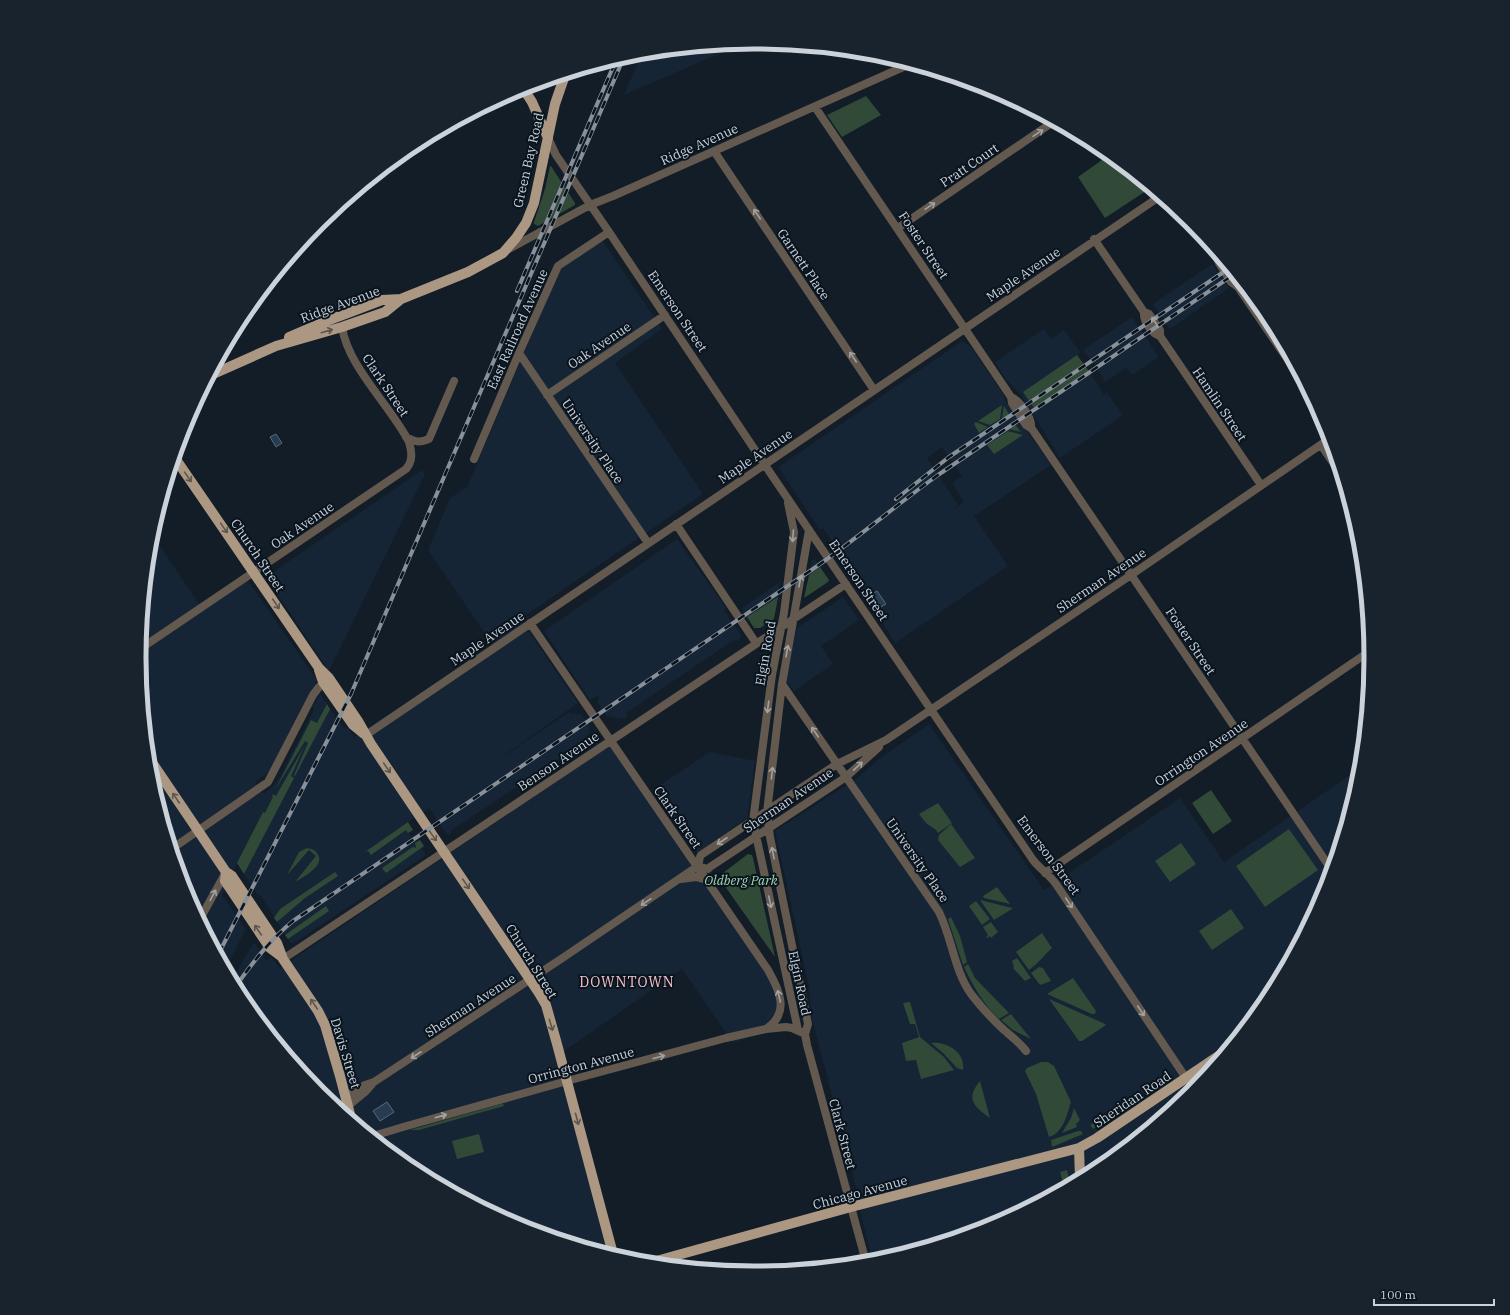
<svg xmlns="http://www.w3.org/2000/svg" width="1510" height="1315" font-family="'IBM Plex Serif',serif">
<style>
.built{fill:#152535;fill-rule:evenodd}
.green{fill:#314937}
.water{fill:#263c50;stroke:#586979}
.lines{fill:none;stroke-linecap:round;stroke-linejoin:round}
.minor{stroke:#63594f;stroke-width:8}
.major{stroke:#ac9882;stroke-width:10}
.rail-casing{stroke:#889099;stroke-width:4}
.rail{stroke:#09141e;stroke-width:2.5;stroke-dasharray:8;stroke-linecap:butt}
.oneway{stroke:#a1a2a2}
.oneway2{stroke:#5a5650}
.labels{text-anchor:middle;stroke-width:4;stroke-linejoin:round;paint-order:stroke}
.street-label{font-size:13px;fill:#cbd2da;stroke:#09141e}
.park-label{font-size:13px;font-style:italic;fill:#a5d6af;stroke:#09141e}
.neighbourhood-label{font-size:14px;letter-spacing:1px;fill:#f5c1c7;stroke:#09141e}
.rim{fill:none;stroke:#cbd2da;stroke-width:5}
</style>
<rect width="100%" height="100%" fill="#121d28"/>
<path class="built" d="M755 42 761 43V44L742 53 739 45 624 95 642 53Z
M602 240 662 329 615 363 703 494 520 619 578 703 488 767 569 712 572 714 575 713 577 714H581L590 727 589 731V734L587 736 588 739 586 741V744L584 746 581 744 452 830 450 835 446 833 429 808 408 822 413 830 409 833 415 842 420 840 424 846 422 848 426 855 297 941 291 944 261 896 258 895 237 864 222 895 246 929 226 968 186 893 151 777 140 657 152 534 201 607 245 576 316 679V682L273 765 268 773 255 782 264 794 277 782 314 710 313 706 320 694 344 729 348 727 354 737 493 645 428 550 450 498 467 487 559 270Z
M1212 264 1229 288 1170 329 1153 304Z
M1132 317 1159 357 1132 375 1126 368 1105 382 1098 369 1083 350Z
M1044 329 1051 339 1064 330 1080 352 1077 355 1099 386 1104 395 1107 393 1123 415 1060 458 1046 435 1020 394 1005 378 995 362Z
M962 341 971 347 1003 394 1006 402 1051 465 974 516 1008 566 895 643 875 610 843 567 848 565 823 528 820 530 779 468 780 466ZM942 447 962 476 952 483 964 502 952 510 958 505 927 458Z
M422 470 425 474 329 671 266 577Z
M677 539 726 608 724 610 741 635 740 639 737 641 734 640 626 713 627 716 625 719H623L621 718 618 719 616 717 613 718 611 716 607 717 597 702 599 699 598 695 590 700 544 631Z
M815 559 820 567 809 575 812 560Z
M780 582 776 610 753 625 742 608Z
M843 597 859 620 821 646 833 664 794 691 785 680 797 628Z
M929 724 1044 890 1180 798 1224 862 1360 768 1359 778 1324 893 1267 1000 1190 1093 1097 1169 990 1226 873 1261 862 1219 857 1191 812 1019 809 987 775 831 856 779 879 759Z
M610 745 768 976 775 988 779 1013 766 1031 733 1043 682 969 557 1056 611 1254 519 1226 413 1169 320 1093 243 999 226 968 234 972 237 971 254 942 266 960 271 957 280 968Z
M710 752 755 761 747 818 697 853 654 789Z"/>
<path class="green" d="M866 96 881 115 842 137 827 115Z
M1109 155 1149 189 1105 218 1078 177Z
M550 166H551L575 203V205L538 226 534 224V222L545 189Z
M1077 355 1091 374 1036 411 1023 392Z
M1002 405 1000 419 990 425 978 421Z
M1004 406 1010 416 1001 424Z
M976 422 988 427 979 433 974 424Z
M1014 423 1021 432 1004 428Z
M1008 431 1023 435 994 454 987 445Z
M820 567 829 580 828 582 804 598 809 575Z
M778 597 774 619 760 628H754L747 617Z
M327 704 330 709 295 776 294 775 308 743 305 741 275 790 311 720 317 723Z
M305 745 291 776 294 778 244 874 237 863 263 812 265 813 273 797 272 796 273 794 276 796Z
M1211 790 1232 821 1213 834 1192 803Z
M938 803 952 823 938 833 936 830 926 823 919 814Z
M408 822 413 830 408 833 406 830 371 855 368 851 365 852Z
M951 824 975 858 960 867 938 840 939 835Z
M1289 829 1318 870 1265 907 1236 866Z
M420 840 424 846 386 873 382 868 413 847 416 848 415 843Z
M1181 843 1196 864 1170 882 1155 861Z
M307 848C312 849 316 850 318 855 325 866 302 878 295 882L316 856 309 850 287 875 299 852Z
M748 854 752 855 753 858 775 957 722 882 723 873Z
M335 872 338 876 305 898 277 922 274 918 280 909Z
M997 887 1010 904 984 898 983 896Z
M980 900 1012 908V909L994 920Z
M976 901 990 919 982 925 969 906Z
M326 906 329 911 288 939 285 935Z
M1231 909 1244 928 1212 950 1199 931Z
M951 917 960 936 967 962 963 965 948 919Z
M991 922 998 932 991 938 990 936 987 938 986 937 988 935 983 927Z
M1042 933 1052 948C1043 956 1039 963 1029 970L1016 952Z
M1017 958 1031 978 1025 981 1013 968 1014 967 1012 961Z
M968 964 975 978 1009 1013 999 1019C984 1005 973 986 964 967Z
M1039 967 1043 968 1051 981 1040 985 1031 973Z
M1073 978 1096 1011 1095 1014H1092L1047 994Z
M1049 999 1103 1023 1106 1025 1082 1041H1079Z
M910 1002 920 1037 944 1057 954 1070 921 1079 916 1060 906 1061 902 1043 919 1037 915 1024H910L903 1003Z
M1011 1014 1031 1039 1013 1030 1001 1020Z
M931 1043C946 1041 966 1052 963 1070L957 1068 943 1053Z
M1041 1062H1048L1054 1066 1071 1102C1067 1115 1063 1133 1049 1137L1036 1094 1025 1071 1027 1068Z
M980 1081 990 1118C974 1107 965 1099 980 1081Z
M1138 1094 1141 1098 1093 1129 1090 1125Z
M501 1104H503L504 1106 419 1130H410Z
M1074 1108 1080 1120 1076 1124 1077 1127 1062 1133 1071 1118Z
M1165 1113 1116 1154 1108 1152Z
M1078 1131H1081L1083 1134 1052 1147 1051 1140Z
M479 1134 484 1152 457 1159 452 1141Z
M422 1167 423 1170 428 1168 431 1179 417 1171H420L419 1168Z
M1067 1170 1070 1183 1064 1187 1060 1172Z"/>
<path class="water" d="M276 434 282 443 276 447 270 437Z
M877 591 886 604 881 607 872 594Z
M387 1102 394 1112 380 1121 373 1111Z"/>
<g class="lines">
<path class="minor" d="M815 107 1011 397 1012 403 1026 425 1032 429 1331 869
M548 138 556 155 609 232 771 474 1033 860C1040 869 1050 875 1056 884L1186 1078
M714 151 874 390
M898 228 1053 122
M313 230 315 232
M1094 239 1144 312C1143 321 1151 333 1160 336L1261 485
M507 250 590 205 613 196 910 64
M1214 251 1219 263 1231 282 1238 287 1301 379
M1144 312 1149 314 1160 330V336
M519 353 648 543
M547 395 665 315
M1011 397C1020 401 1032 417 1031 427
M406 437C415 442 419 443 429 439L454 381
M1321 445 1338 470
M474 459 519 353 558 266 609 232
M788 503 794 532 784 613 772 675 753 821 798 1030
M676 524 756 643
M809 530 782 684 767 812 770 837 808 1024 805 1034 807 1045 866 1262
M530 623 768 970C780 991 790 1013 766 1029
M140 649 406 469C413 461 412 452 409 442 390 405 348 367 342 327
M782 684 939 912C952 938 954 970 971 994 981 1007 992 1019 1004 1030 1012 1037 1020 1043 1026 1051
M366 735 1159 197
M173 848 268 782 313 695 319 687 324 684
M698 866 708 869 710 867 846 777 879 747
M1045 873 1370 651
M681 879 696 877 707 880
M200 919 226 872
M283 959 846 584
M346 1097 365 1085 374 1082 564 957 698 866 700 857 701 855 837 764 886 740 1131 575 1329 439
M342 1111 365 1092 372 1084
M373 1136 403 1127 567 1081 726 1038 766 1029 786 1027 792 1028 801 1032"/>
<path class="major" d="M523 88 532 102 548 138
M289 337 324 322 382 300 401 299
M211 375 276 346 342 327 385 312 401 299 468 272 503 253 516 238 526 223 534 203 555 104 565 75
M175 458 319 668 329 678 358 721 371 744 539 993 546 1005 557 1044 613 1254
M319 670 323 682 353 725 364 734
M149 758 226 872 232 876 277 943 283 959 318 1011 325 1025 340 1076 351 1118
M226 872 225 881 270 948 282 957
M1079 1148 1080 1178
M649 1263 851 1207 1079 1148 1097 1138 1223 1053"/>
<g class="rail-casing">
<path id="rail" d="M517 291 616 60
M896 499 949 457 1228 269
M219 953 351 694 624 57
M236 986C253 962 270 940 293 921L810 571C854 541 895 506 938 475L1233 275"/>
</g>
<use href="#rail" class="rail"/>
</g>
<defs><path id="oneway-shaft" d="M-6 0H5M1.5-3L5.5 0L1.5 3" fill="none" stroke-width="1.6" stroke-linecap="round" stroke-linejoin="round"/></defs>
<g class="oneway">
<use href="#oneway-shaft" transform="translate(1038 133) rotate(-34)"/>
<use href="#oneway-shaft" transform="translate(930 206) rotate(-34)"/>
<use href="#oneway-shaft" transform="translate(757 214) rotate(-124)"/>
<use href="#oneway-shaft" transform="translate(1155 322) rotate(-124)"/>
<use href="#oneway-shaft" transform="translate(853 357) rotate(-124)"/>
<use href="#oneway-shaft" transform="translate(793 536) rotate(94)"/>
<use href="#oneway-shaft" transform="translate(800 581) rotate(-80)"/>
<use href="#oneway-shaft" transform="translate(787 651) rotate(-80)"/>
<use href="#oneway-shaft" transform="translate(768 707) rotate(97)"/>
<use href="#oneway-shaft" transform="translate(815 732) rotate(-124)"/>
<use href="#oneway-shaft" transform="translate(858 766) rotate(-43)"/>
<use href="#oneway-shaft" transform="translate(772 773) rotate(-84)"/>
<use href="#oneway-shaft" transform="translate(722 841) rotate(147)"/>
<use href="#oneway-shaft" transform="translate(773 853) rotate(-101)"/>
<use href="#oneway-shaft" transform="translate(213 895) rotate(-62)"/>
<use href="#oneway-shaft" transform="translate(646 902) rotate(146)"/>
<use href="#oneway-shaft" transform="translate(770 902) rotate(78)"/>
<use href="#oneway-shaft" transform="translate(1069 903) rotate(56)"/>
<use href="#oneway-shaft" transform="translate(779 996) rotate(-103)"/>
<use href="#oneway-shaft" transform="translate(1141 1011) rotate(56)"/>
<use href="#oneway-shaft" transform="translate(416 1055) rotate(147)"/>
<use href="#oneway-shaft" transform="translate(659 1057) rotate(-15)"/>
<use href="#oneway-shaft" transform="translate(441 1116) rotate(-16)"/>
</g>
<g class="oneway2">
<use href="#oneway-shaft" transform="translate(327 331) rotate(-16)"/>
<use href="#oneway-shaft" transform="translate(188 477) rotate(55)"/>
<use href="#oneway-shaft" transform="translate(224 528) rotate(55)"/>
<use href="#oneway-shaft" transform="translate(276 604) rotate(56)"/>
<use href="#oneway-shaft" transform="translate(387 768) rotate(56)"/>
<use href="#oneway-shaft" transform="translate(176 798) rotate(-124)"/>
<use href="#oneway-shaft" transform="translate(433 836) rotate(55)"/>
<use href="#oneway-shaft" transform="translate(466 884) rotate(56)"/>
<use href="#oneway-shaft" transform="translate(258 930) rotate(-124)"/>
<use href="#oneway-shaft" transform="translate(314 1004) rotate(-124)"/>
<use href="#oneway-shaft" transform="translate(551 1025) rotate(73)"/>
<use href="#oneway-shaft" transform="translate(577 1119) rotate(75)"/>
</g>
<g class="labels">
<g class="street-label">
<text transform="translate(699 144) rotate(-24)" y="5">Ridge Avenue</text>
<text transform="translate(528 160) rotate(-77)" y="5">Green Bay Road</text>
<text transform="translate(969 165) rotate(-34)" y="5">Pratt Court</text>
<text transform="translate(924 245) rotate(56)" y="5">Foster Street</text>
<text transform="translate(804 264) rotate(56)" y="5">Garnett Place</text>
<text transform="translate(1023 274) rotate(-34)" y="5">Maple Avenue</text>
<text transform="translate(340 304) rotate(-20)" y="5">Ridge Avenue</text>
<text transform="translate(678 311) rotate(56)" y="5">Emerson Street</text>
<text transform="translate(517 329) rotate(-66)" y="5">East Railroad Avenue</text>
<text transform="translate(599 345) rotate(-34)" y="5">Oak Avenue</text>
<text transform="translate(386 385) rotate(56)" y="5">Clark Street</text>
<text transform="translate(1220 404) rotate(56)" y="5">Hamlin Street</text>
<text transform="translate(593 441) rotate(56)" y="5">University Place</text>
<text transform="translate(755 456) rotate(-34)" y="5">Maple Avenue</text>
<text transform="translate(302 525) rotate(-34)" y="5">Oak Avenue</text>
<text transform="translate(258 555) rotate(56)" y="5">Church Street</text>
<text transform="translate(859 580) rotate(56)" y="5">Emerson Street</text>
<text transform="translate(1101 580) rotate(-34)" y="5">Sherman Avenue</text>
<text transform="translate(487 638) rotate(-34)" y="5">Maple Avenue</text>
<text transform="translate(1191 641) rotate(56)" y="5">Foster Street</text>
<text transform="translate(765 653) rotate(-80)" y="5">Elgin Road</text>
<text transform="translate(1201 752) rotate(-34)" y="5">Orrington Avenue</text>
<text transform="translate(558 761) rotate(-34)" y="5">Benson Avenue</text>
<text transform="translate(788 800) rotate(-34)" y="5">Sherman Avenue</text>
<text transform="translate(678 817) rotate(55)" y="5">Clark Street</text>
<text transform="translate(1049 855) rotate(53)" y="5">Emerson Street</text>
<text transform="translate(918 860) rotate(55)" y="5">University Place</text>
<text transform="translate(532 961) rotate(58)" y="5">Church Street</text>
<text transform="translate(800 983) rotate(78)" y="5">Elgin Road</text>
<text transform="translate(470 1005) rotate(-33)" y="5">Sherman Avenue</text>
<text transform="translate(346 1053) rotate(73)" y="5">Davis Street</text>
<text transform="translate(581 1065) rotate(-15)" y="5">Orrington Avenue</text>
<text transform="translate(1132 1099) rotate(-34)" y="5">Sheridan Road</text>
<text transform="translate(843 1134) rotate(75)" y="5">Clark Street</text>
<text transform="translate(860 1192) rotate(-15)" y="5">Chicago Avenue</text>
</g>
<g class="park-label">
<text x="741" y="885">Oldberg Park</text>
</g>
<g class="neighbourhood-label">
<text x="627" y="987">DOWNTOWN</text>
</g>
</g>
<path d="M0 0H1510V1315H0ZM754 49H756A608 608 0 0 1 1364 657V658A608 608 0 0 1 756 1266H754A608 608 0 0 1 146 658V657A608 608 0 0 1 754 49Z" fill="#19232d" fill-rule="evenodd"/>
<path class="rim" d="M754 49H756A608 608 0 0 1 1364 657V658A608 608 0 0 1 756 1266H754A608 608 0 0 1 146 658V657A608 608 0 0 1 754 49Z"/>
<path d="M1374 1299v6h120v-6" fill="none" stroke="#cbd2da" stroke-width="2"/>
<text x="1380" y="1299" font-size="12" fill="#cbd2da" stroke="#09141e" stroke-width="3" paint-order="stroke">100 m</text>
</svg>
